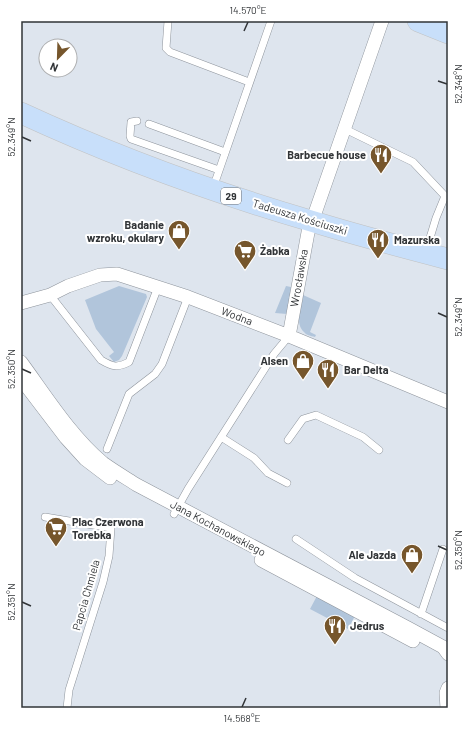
<svg xmlns="http://www.w3.org/2000/svg" width="469" height="729" font-family="Barlow,sans-serif">
<style>
.green{fill:#b1c5db}
.lines{fill:none;stroke-linecap:round;stroke-linejoin:round}
.lane-casing{stroke:#8e949c;stroke-width:8}
.street-casing{stroke:#8e949c;stroke-width:14}
.primary-casing{stroke:#c1c2c3;stroke-width:22}
.lane{stroke:#fff;stroke-width:7}
.street{stroke:#fff;stroke-width:13}
.primary{stroke:#c8dffa;stroke-width:21}
.ticks{fill:none;stroke:#313437;stroke-width:1.5}
.labels{text-anchor:middle;stroke-width:4;stroke-linejoin:round;paint-order:stroke}
.shield{fill:#fff;stroke:#6f7173;stroke-width:1}
.shield-label{font-size:10px;font-weight:bold;fill:#313437}
.poi-label{font-size:11px;font-weight:bold;fill:#313437;stroke:#fff;text-anchor:start}
.street-label{font-size:11px;fill:#313437;stroke:#fff}
.neatline{fill:none;stroke:#313437;stroke-width:1.5}
.ticks-label{font-size:10px;text-anchor:middle;fill:#313437}
</style>
<rect width="100%" height="100%" fill="#dee5ee"/>
<path class="green" d="M119 286 146 294 147 297 122 356 119 360 114 362 109 356 114 352 96 329 85 300Z
M286 286 291 287 287 314 275 313Z
M303 295 321 303 310 332 316 335 315 337C311 336 306 335 304 332 294 323 302 306 303 295Z
M318 594 356 614 348 629 310 609Z"/>
<g class="lines">
<g class="lane-casing">
<path id="lane" d="M168 21 166 48 170 52 249 82
M137 121 131 122 130 136 131 139 219 170
M149 124 225 152
M345 129 413 162 445 196 436 218 426 251
M213 188 271 21
M50 295 101 360C113 367 117 368 129 362L158 287
M221 437 254 458 268 473 287 483
M288 440 303 419 316 415 363 437 379 450
M107 449 129 394 155 374 162 364 188 297
M174 514 188 489 274 354 289 336
M45 517 111 528 109 556 103 582 69 690 67 708
M296 539 355 578 448 628
M421 614 443 549"/>
</g>
<g class="street-casing">
<path id="street" d="M21 303 50 295 68 286 100 275 117 274 188 297 289 336 448 402
M289 336 309 227 314 216 382 21
M21 362C46 396 70 435 103 463 114 471 126 478 137 485L408 628 443 647 448 654
M21 379 66 438 85 459 110 478
M261 560 413 641
M447 708 446 693 448 688"/>
</g>
<g class="primary-casing">
<path id="primary" d="M418 21 448 33
M21 113C114 156 212 192 311 221 356 235 402 247 448 259"/>
</g>
<use href="#lane" class="lane"/>
<use href="#street" class="street"/>
<use href="#primary" class="primary"/>
</g>
<path class="ticks" d="M244 31 248 22M438 81 447 84M22 137 31 141M438 313 447 317M22 369 31 373M438 546 447 550M22 602 31 606M242 707 246 698"/>
<defs>
<g id="restaurant-pin" transform="scale(1.15)"><path d="M0 17L-7.5 6A9.5 9.5 0 1 1 7.5 6Z" fill="#76562c" stroke="#fff"/><path d="M-5-6h1v4h1v-4h1v4h1v-4h1v5L-1.5 .5V6h-2V.5L-5-1ZM5-6V6H3V1.5H1.5Q1.5-4 5-6Z" fill="#fff"/></g>
<g id="shop-pin" transform="scale(1.15)"><path d="M0 17L-7.5 6A9.5 9.5 0 1 1 7.5 6Z" fill="#76562c" stroke="#fff"/><path d="M-5-2.5h2.3a2.7 3.5 0 0 1 5.4 0H5L5.5 6h-11ZM-1.5-2.5h3a1.5 2.3 0 0 0-3 0Z" fill="#fff"/></g>
<g id="supermarket-pin" transform="scale(1.15)"><path d="M0 17L-7.5 6A9.5 9.5 0 1 1 7.5 6Z" fill="#76562c" stroke="#fff"/><path d="M-6-5.5h2.5l.6 2H6L4.5 2H-2.5L-4.4-4H-6ZM-1.5 3.2a1.3 1.3 0 1 0 .1 0ZM3 3.2a1.3 1.3 0 1 0 .1 0Z" fill="#fff"/></g>
</defs>
<g fill-rule="evenodd">
<use href="#restaurant-pin" x="381" y="155"/>
<use href="#shop-pin" x="179" y="231"/>
<use href="#restaurant-pin" x="378" y="240"/>
<use href="#supermarket-pin" x="245" y="251"/>
<use href="#shop-pin" x="303" y="361"/>
<use href="#restaurant-pin" x="328" y="370"/>
<use href="#supermarket-pin" x="56" y="528"/>
<use href="#shop-pin" x="412" y="555"/>
<use href="#restaurant-pin" x="335" y="626"/>
</g>
<g class="labels">
<rect class="shield" x="221" y="188" width="20" height="16" rx="3"/>
<g class="shield-label">
<text x="231" y="200">29</text>
</g>
<g class="poi-label">
<text x="366" y="159" text-anchor="end">Barbecue house</text>
<text x="164" y="229" text-anchor="end">Badanie<tspan x="164" dy="13">wzroku, okulary</tspan></text>
<text x="394" y="244">Mazurska</text>
<text x="260" y="255">Żabka</text>
<text x="288" y="365" text-anchor="end">Alsen</text>
<text x="344" y="374">Bar Delta</text>
<text x="72" y="526">Plac Czerwona<tspan x="72" dy="13">Torebka</tspan></text>
<text x="396" y="559" text-anchor="end">Ale Jazda</text>
<text x="350" y="630">Jedrus</text>
</g>
<g class="street-label">
<text transform="translate(300 217) rotate(17)" y="4">Tadeusza Kościuszki</text>
<text transform="translate(299 278) rotate(-80)" y="4">Wrocławska</text>
<text transform="translate(237 316) rotate(21)" y="4">Wodna</text>
<text transform="translate(218 528) rotate(28)" y="4">Jana Kochanowskiego</text>
<text transform="translate(86 595) rotate(-74)" y="4">Papcia Chmiela</text>
</g>
</g>
<rect width="469" height="729" fill="none" stroke="#ffffff" stroke-width="44"/>
<g transform="translate(58 58) rotate(203)"><circle r="19" fill="#ffffff" stroke="#adaeaf"/>
<path d="M0-3L7 15L0 10L-7 15Z" fill="#76562c"/>
<text y="-6" font-size="11" font-weight="bold" text-anchor="middle" fill="#313437">N</text>
</g>
<rect x="22" y="22" width="425" height="685" class="neatline"/>
<g class="ticks-label">
<text x="248" y="14">14.570°E</text>
<text transform="translate(458 84) rotate(-90)" y="4">52.348°N</text>
<text transform="translate(11 137) rotate(-90)" y="4">52.349°N</text>
<text transform="translate(458 317) rotate(-90)" y="4">52.349°N</text>
<text transform="translate(11 369) rotate(-90)" y="4">52.350°N</text>
<text transform="translate(458 550) rotate(-90)" y="4">52.350°N</text>
<text transform="translate(11 602) rotate(-90)" y="4">52.351°N</text>
<text x="242" y="722">14.568°E</text>
</g>
</svg>
